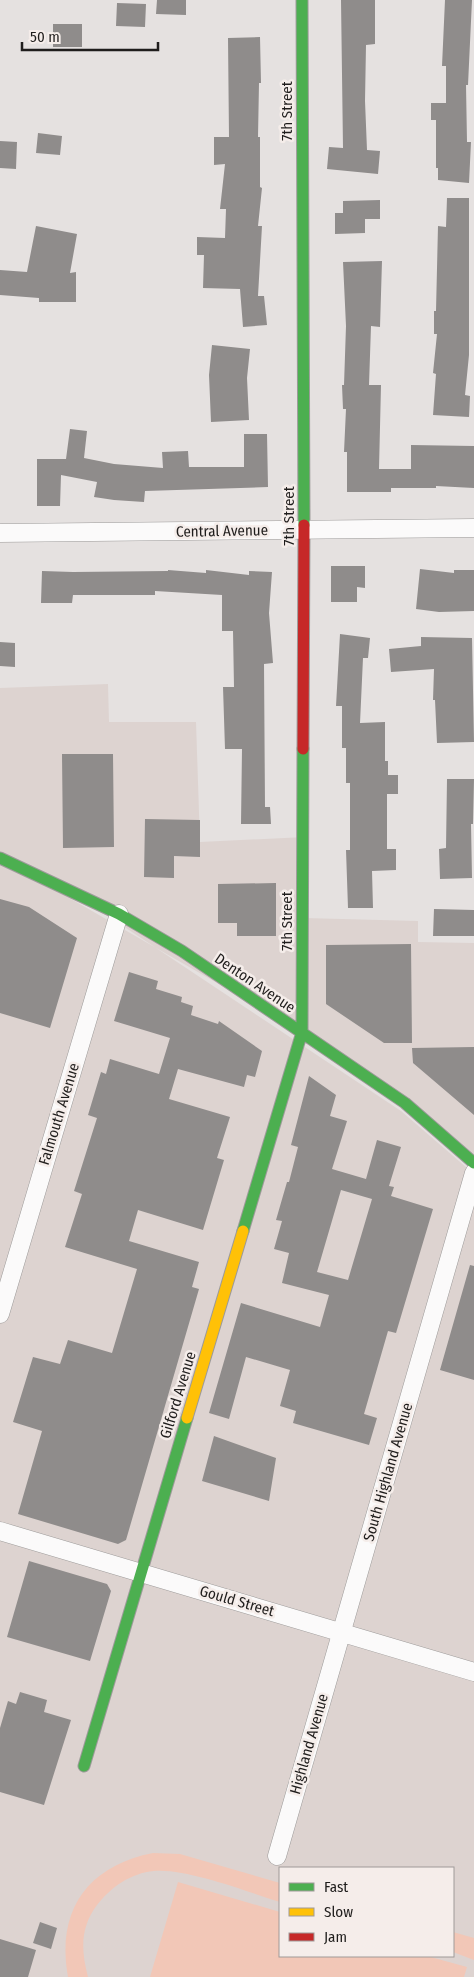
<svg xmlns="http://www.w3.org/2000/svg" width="474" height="1977" font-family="'Fira Sans Condensed',sans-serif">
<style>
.built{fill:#ddd3d0;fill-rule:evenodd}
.pitch{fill:#f2c7b7}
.building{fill:#8f8c8b;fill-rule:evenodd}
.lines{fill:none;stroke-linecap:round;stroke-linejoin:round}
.street-casing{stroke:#9c9a99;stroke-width:19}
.fast-casing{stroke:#9c9a99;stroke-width:13}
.slow-casing{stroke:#9c9a99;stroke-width:13}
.jam-casing{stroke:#9c9a99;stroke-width:13}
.street{stroke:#fbfafa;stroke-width:18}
.fast{stroke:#4caf50;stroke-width:11}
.slow{stroke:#ffc107;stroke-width:11}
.jam{stroke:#c62828;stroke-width:11}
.labels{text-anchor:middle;stroke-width:5;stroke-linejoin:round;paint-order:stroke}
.street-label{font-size:15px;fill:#1f1d1c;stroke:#f5edea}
</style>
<rect width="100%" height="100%" fill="#e5e1e0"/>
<path class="built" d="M108 684 109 722H196L200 842 305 837 304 918 418 921V942L474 943V1163L302 1032 0 858V688Z
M0 865 108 916 401 1111 474 1174V1977H0ZM280 1868H453V1956H280Z"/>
<path class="pitch" d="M153 1853 180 1854 280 1883V1902C248 1892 186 1868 154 1871 131 1873 111 1887 97 1905 80 1928 81 1950 88 1977H68C56 1911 87 1866 153 1853Z
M178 1882 280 1912V1956H427L467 1967 464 1977H150Z
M453 1932 474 1938V1960L453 1952Z"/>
<path class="building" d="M157 0H186V15L156 14Z
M341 0H375V44L366 45 365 101 367 150 380 151 378 174 327 169 329 147 343 148Z
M445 0H472L468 85H466L467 142H471L469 183 438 180V168H436V120H431V103H446V66H442Z
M117 3 146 4 145 27 116 26Z
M53 24H82V47H53Z
M260 37 261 83H259L258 137H260V187L262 188 258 226H262L258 296H264L267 325 243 327 240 289 203 288 204 255H197V237L225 238 226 209H220L225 164 214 165V137H229L228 38Z
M38 133 62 136 60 155 36 153Z
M0 141 17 142 16 169 0 168Z
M447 198H469V355L465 395 470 396 469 417 433 415 436 374 433 373 437 334H434V311H436L438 226 446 227Z
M380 200V219H365V233L335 234V213H343V201Z
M36 226 77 234 70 273 76 272V302H39V298L0 295V270L27 272Z
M382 261 380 327 371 326 369 385H381L379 469H411V445L474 446V488L436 486V488H391V492H347V452H344L346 409H343L342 385H344L346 326 343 262Z
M212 345 250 349 247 378 249 420 211 422 209 375Z
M70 429 87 431 84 458 114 464 163 468 162 452 188 451 189 467H244V434H267L268 487 145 491 144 502 114 500 94 497 97 482 61 475 60 506H37V459H66Z
M331 566H365V588L357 587V602H331Z
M420 569 454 573V570H474V611L439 612 416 609Z
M168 570 206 573V570L249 575V571L272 572 269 613 273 663 264 664 265 807H270L271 824H241L242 749H225L223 687H234L233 631H222V595L155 591V595H73L72 603H41L42 571 73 572 168 571Z
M340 634 370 638 368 658H363L360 723 385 722V761H388V775H398V794H387V849H396V870L372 871 373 908H348L346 850H350V783H346V748H342V706H336Z
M421 637 472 638 474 742 437 743 435 700H433L434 669 391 672 389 649 421 646Z
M0 642 15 643V667L0 666Z
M62 754H113L114 847 63 848Z
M447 779H474L473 824H471L472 878 440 879 439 849 446 848Z
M145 819 200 820V857L174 856V878L144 877Z
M276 883V936H237V923H218V884Z
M0 899 29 907 77 938 50 1028 0 1013Z
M434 909 474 910V936H433Z
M411 944 412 1043H384L326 1004V945Z
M129 972 158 981 156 989 182 997 181 1002 193 1006 191 1015 218 1024 219 1021 262 1051 255 1077 247 1075 244 1087 178 1069 169 1099 230 1117 217 1158 224 1160 203 1230 138 1210 129 1241 199 1262 192 1287 199 1289 126 1540 118 1544 18 1514 42 1431 13 1422 33 1357 60 1364 68 1340 112 1353 137 1269 65 1247 82 1194 74 1191 97 1118 88 1115 101 1072 106 1074 110 1059 159 1074 170 1038 114 1021Z
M474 1047V1115L413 1063 412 1048Z
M309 1076 336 1095 330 1116 347 1121 332 1169 366 1179 377 1140 401 1147 389 1186 394 1187 391 1196 433 1209 396 1333 388 1331 364 1414 377 1418 369 1445 293 1423 296 1411 280 1406 290 1370 246 1357 229 1419 209 1413 241 1303 320 1327 329 1295 282 1283 289 1253 274 1249 282 1221 276 1220 287 1182H289L298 1147 291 1145ZM341 1190 372 1199 348 1280 317 1272Z
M470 1265 474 1266V1380L440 1370Z
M214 1436 276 1458 269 1501 202 1481Z
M29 1561 107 1584 111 1591 90 1661 7 1637Z
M20 1692 47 1700 44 1712 71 1720 44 1805 0 1792V1728L8 1701 16 1704Z
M40 1922 57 1928 51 1949 33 1943Z
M0 1939 36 1950 28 1977H0Z"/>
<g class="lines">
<g class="street-casing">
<path id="street" d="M0 533 474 528
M0 1314 119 914
M0 1531 474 1672
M277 1856 474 1173"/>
</g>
<g class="fast-casing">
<path id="fast" d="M302 0 304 525
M0 858 119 914 182 951 405 1103 474 1163
M243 1231 302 1032 303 749
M84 1766 187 1418"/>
</g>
<g class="slow-casing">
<path id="slow" d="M187 1418 243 1231"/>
</g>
<g class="jam-casing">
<path id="jam" d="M303 749 304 525"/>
</g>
<use href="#street" class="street"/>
<use href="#fast" class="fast"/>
<use href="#slow" class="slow"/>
<use href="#jam" class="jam"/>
</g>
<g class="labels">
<g class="street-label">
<text transform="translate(287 111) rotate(-90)" y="5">7th Street</text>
<text transform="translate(289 516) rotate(-90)" y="5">7th Street</text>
<text transform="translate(222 531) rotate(-1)" y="5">Central Avenue</text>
<text transform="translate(287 921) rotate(-90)" y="5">7th Street</text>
<text transform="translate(255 983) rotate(34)" y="5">Denton Avenue</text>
<text transform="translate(59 1114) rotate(-73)" y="5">Falmouth Avenue</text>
<text transform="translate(178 1395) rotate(-73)" y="5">Gilford Avenue</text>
<text transform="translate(388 1472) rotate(-74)" y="5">South Highland Avenue</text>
<text transform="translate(237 1601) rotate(16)" y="5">Gould Street</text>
<text transform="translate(309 1744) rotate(-74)" y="5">Highland Avenue</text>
</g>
</g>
<rect x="279" y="1867" width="175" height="90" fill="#f5edea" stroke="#9f9a98"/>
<rect x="289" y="1883" width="25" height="8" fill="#4caf50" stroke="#9f9a98"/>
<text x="324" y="1892" font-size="15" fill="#1f1d1c">Fast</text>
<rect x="289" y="1908" width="25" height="8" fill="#ffc107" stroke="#9f9a98"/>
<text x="324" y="1917" font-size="15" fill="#1f1d1c">Slow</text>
<rect x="289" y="1933" width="25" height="8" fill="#c62828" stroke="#9f9a98"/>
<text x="324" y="1942" font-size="15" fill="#1f1d1c">Jam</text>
<path d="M22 42v8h136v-8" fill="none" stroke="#1f1d1c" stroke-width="2.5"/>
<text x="30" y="42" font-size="15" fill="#1f1d1c" stroke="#f5edea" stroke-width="4" paint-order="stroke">50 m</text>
</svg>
